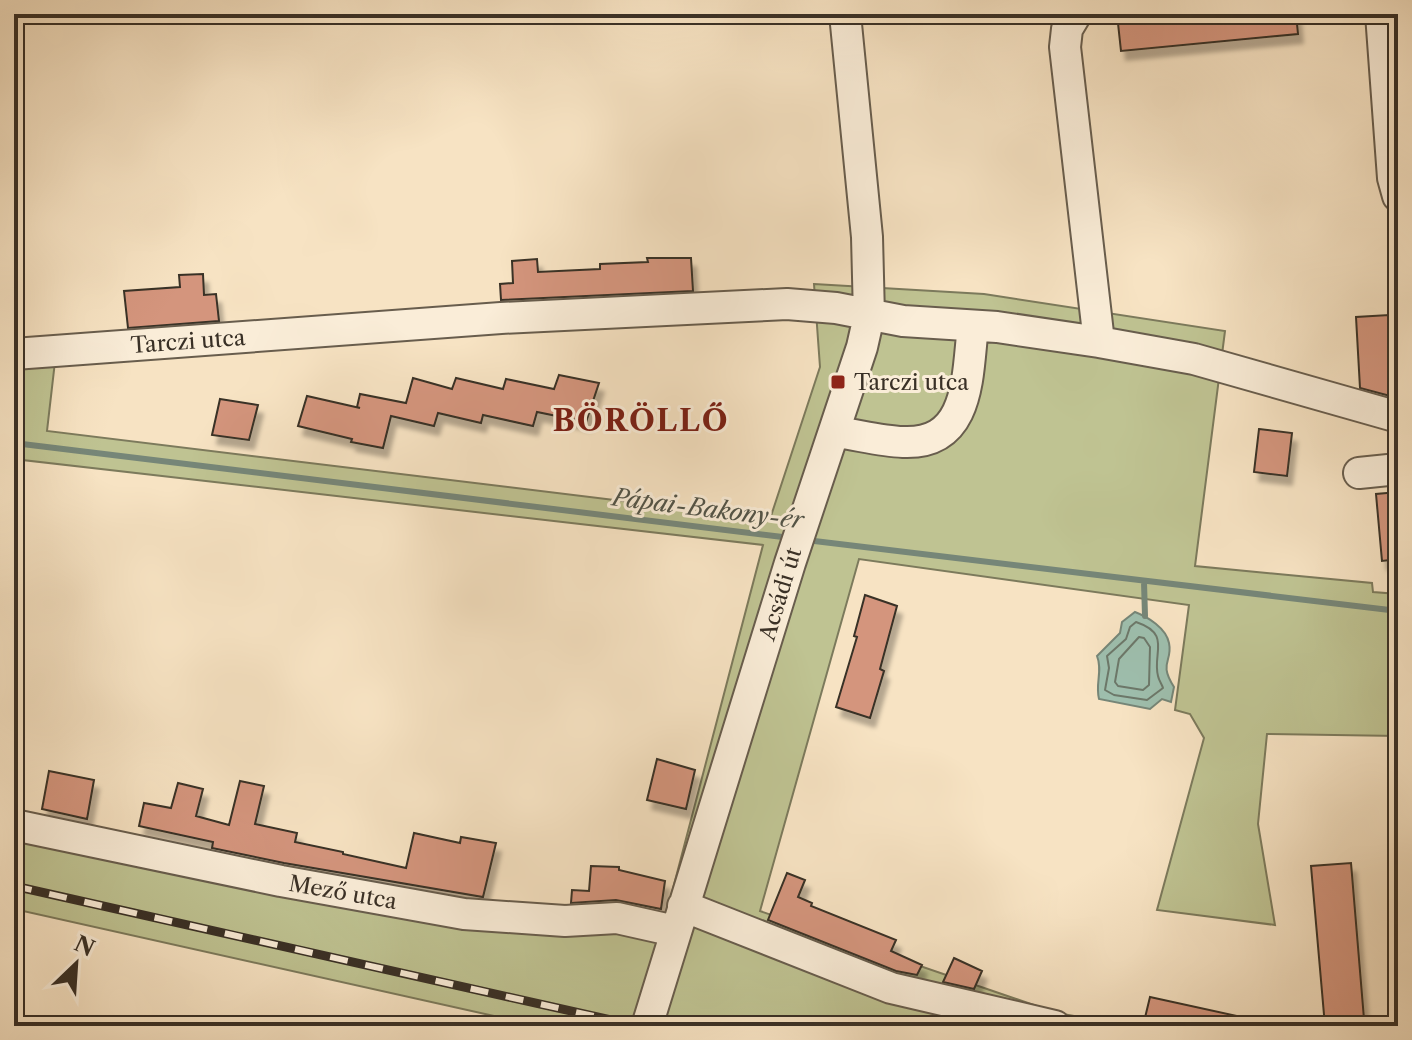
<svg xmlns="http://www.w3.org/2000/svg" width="1412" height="1040" font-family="'Libre Caslon Text',serif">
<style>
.green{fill:#bfc392;stroke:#7c7a5c;stroke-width:2}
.water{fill:#9ebfae;stroke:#768678;stroke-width:2}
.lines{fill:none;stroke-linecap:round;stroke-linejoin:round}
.shore{stroke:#6c786a;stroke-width:2}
.stream{stroke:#768678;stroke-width:6}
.building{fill:#d4957d;stroke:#393026;stroke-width:2;filter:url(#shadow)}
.minor-casing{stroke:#685d4d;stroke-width:34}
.minor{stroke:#faedd8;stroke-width:30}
.rail-casing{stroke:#393026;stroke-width:9}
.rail{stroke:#faedd8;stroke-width:6;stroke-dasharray:18;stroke-linecap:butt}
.poi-dot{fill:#8f2418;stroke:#faedd8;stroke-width:3}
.labels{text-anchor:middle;stroke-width:6;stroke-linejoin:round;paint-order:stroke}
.street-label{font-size:22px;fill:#393026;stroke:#faedd8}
.poi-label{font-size:22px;fill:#393026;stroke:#faedd8;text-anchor:start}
.water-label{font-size:24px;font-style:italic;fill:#525448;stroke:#faedd8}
.district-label{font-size:30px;font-weight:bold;letter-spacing:2px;fill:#7a1f14;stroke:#faedd8}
</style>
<defs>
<filter id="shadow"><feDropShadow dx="5" dy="9" stdDeviation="2" flood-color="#0004"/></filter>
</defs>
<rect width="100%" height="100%" fill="#f7e3c3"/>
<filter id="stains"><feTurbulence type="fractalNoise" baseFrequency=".0025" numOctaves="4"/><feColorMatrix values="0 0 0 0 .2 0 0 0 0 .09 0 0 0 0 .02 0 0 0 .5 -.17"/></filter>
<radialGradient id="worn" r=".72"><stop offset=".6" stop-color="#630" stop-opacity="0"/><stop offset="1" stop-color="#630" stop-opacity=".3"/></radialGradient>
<path class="green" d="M814 284 984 294 1225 331 1195 566 1372 583 1373 592 1398 594V736L1267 734 1258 824 1275 925 1157 910 1204 738 1190 714 1175 710 1189 605 859 559 760 911 1057 1013 1131 1026H539L14 909V811L452 907 665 919 763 545 14 459V347L57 344 47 431 770 519 820 367Z"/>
<path class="water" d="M1135 612C1148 617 1166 628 1169 643 1173 662 1158 662 1174 687L1171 702 1162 699 1150 709 1099 699C1095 683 1103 671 1097 656L1120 633 1122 622Z"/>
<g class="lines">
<path class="shore" d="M1136 622C1172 634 1152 653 1158 676 1159 681 1162 684 1163 688L1147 700 1114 695 1105 690 1109 668 1107 656 1126 639 1130 627Z
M1139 637 1144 638 1150 647 1149 685 1143 690 1118 686 1115 682 1119 659Z"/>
<path class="stream" d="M14 443 791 538
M806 540 1398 611
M1144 582 1145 616"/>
</g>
<path class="building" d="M1117 14H1296L1298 34 1121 51Z
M647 258H691L693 291 501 300 500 284 513 283 512 261 537 259 538 272 600 269V264L648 262Z
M203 274 204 295 216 294 219 321 128 328 124 291 180 287 179 275Z
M1389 315 1394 397 1360 388 1356 317Z
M559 375 599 383 586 422 537 412 533 426 483 415 481 423 438 413 434 426 391 416 383 448 351 442 352 439 298 426 307 396 360 408 357 407 360 394 406 403 413 378 452 389 456 378 503 389 506 379 554 389Z
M220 399 258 405 249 440 212 435Z
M1259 429 1292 433 1287 476 1254 472Z
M1398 492V559L1382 561 1376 494Z
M865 595 897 606 880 669 884 671 870 718 836 707 857 637 854 636Z
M657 759 695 770 686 809 647 800Z
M49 771 94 780 87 819 42 809Z
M240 781 264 786 255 824 297 833 295 842 343 852V854L406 868 414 833 460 843 461 837 496 843 483 897 284 863 212 848 213 842 139 826 144 803 171 808 178 783 203 789 196 816 229 825Z
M1351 863 1364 1019 1348 1021 1347 1026H1325L1311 866Z
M591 866 619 867V870L665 881 661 909 616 900 571 903 572 890 589 891Z
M787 873 805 880 798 897 812 903 811 906 896 940 891 951 922 965 917 975 896 971 768 920Z
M954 958 982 971 974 989 943 982Z
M1150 997 1246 1018 1245 1026H1143Z"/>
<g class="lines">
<g class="minor-casing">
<path id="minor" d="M1076 14 1067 29 1065 47 1099 342
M1381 14 1393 178 1398 196
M14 354 501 318 787 304 836 308 903 321 997 327 1099 342 1194 359 1398 417
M836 432C858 435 881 441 903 442 971 445 967 375 973 326
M1359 473 1398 469
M14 825 281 881 464 914 565 921 617 918 675 931
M683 906 891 988 1055 1026
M647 1026 790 563 862 347 869 316 867 237 845 14"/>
</g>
<use href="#minor" class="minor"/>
<g class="rail-casing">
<path id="rail" d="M14 886 638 1026"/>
</g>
<use href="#rail" class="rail"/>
</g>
<rect class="poi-dot" x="830" y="374" width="16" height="16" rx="4"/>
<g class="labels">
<g class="street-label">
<text transform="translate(188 341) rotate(-4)" y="8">Tarczi utca</text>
<text transform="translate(780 594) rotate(-73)" y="8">Acsádi út</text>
<text transform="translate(343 892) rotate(10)" y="8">Mező utca</text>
</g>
<g class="poi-label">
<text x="854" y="390">Tarczi utca</text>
</g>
<g class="water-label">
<text transform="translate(708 509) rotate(7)" y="8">Pápai-Bakony-ér</text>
</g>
<g class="district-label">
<text x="641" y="431">BÖRÖLLŐ</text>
</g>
</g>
<rect width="1412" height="1040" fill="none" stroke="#f7e3c3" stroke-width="48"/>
<rect x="16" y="16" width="1380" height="1008" fill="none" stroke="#393026" stroke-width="4"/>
<rect x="24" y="24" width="1364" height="992" fill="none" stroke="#393026" stroke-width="2"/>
<g transform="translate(76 964) rotate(25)" stroke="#faedd8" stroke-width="6" paint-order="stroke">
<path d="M0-6L14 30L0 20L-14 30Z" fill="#393026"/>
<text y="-12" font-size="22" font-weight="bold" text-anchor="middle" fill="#393026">N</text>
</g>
<rect width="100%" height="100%" filter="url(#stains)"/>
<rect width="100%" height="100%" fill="url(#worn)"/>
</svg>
